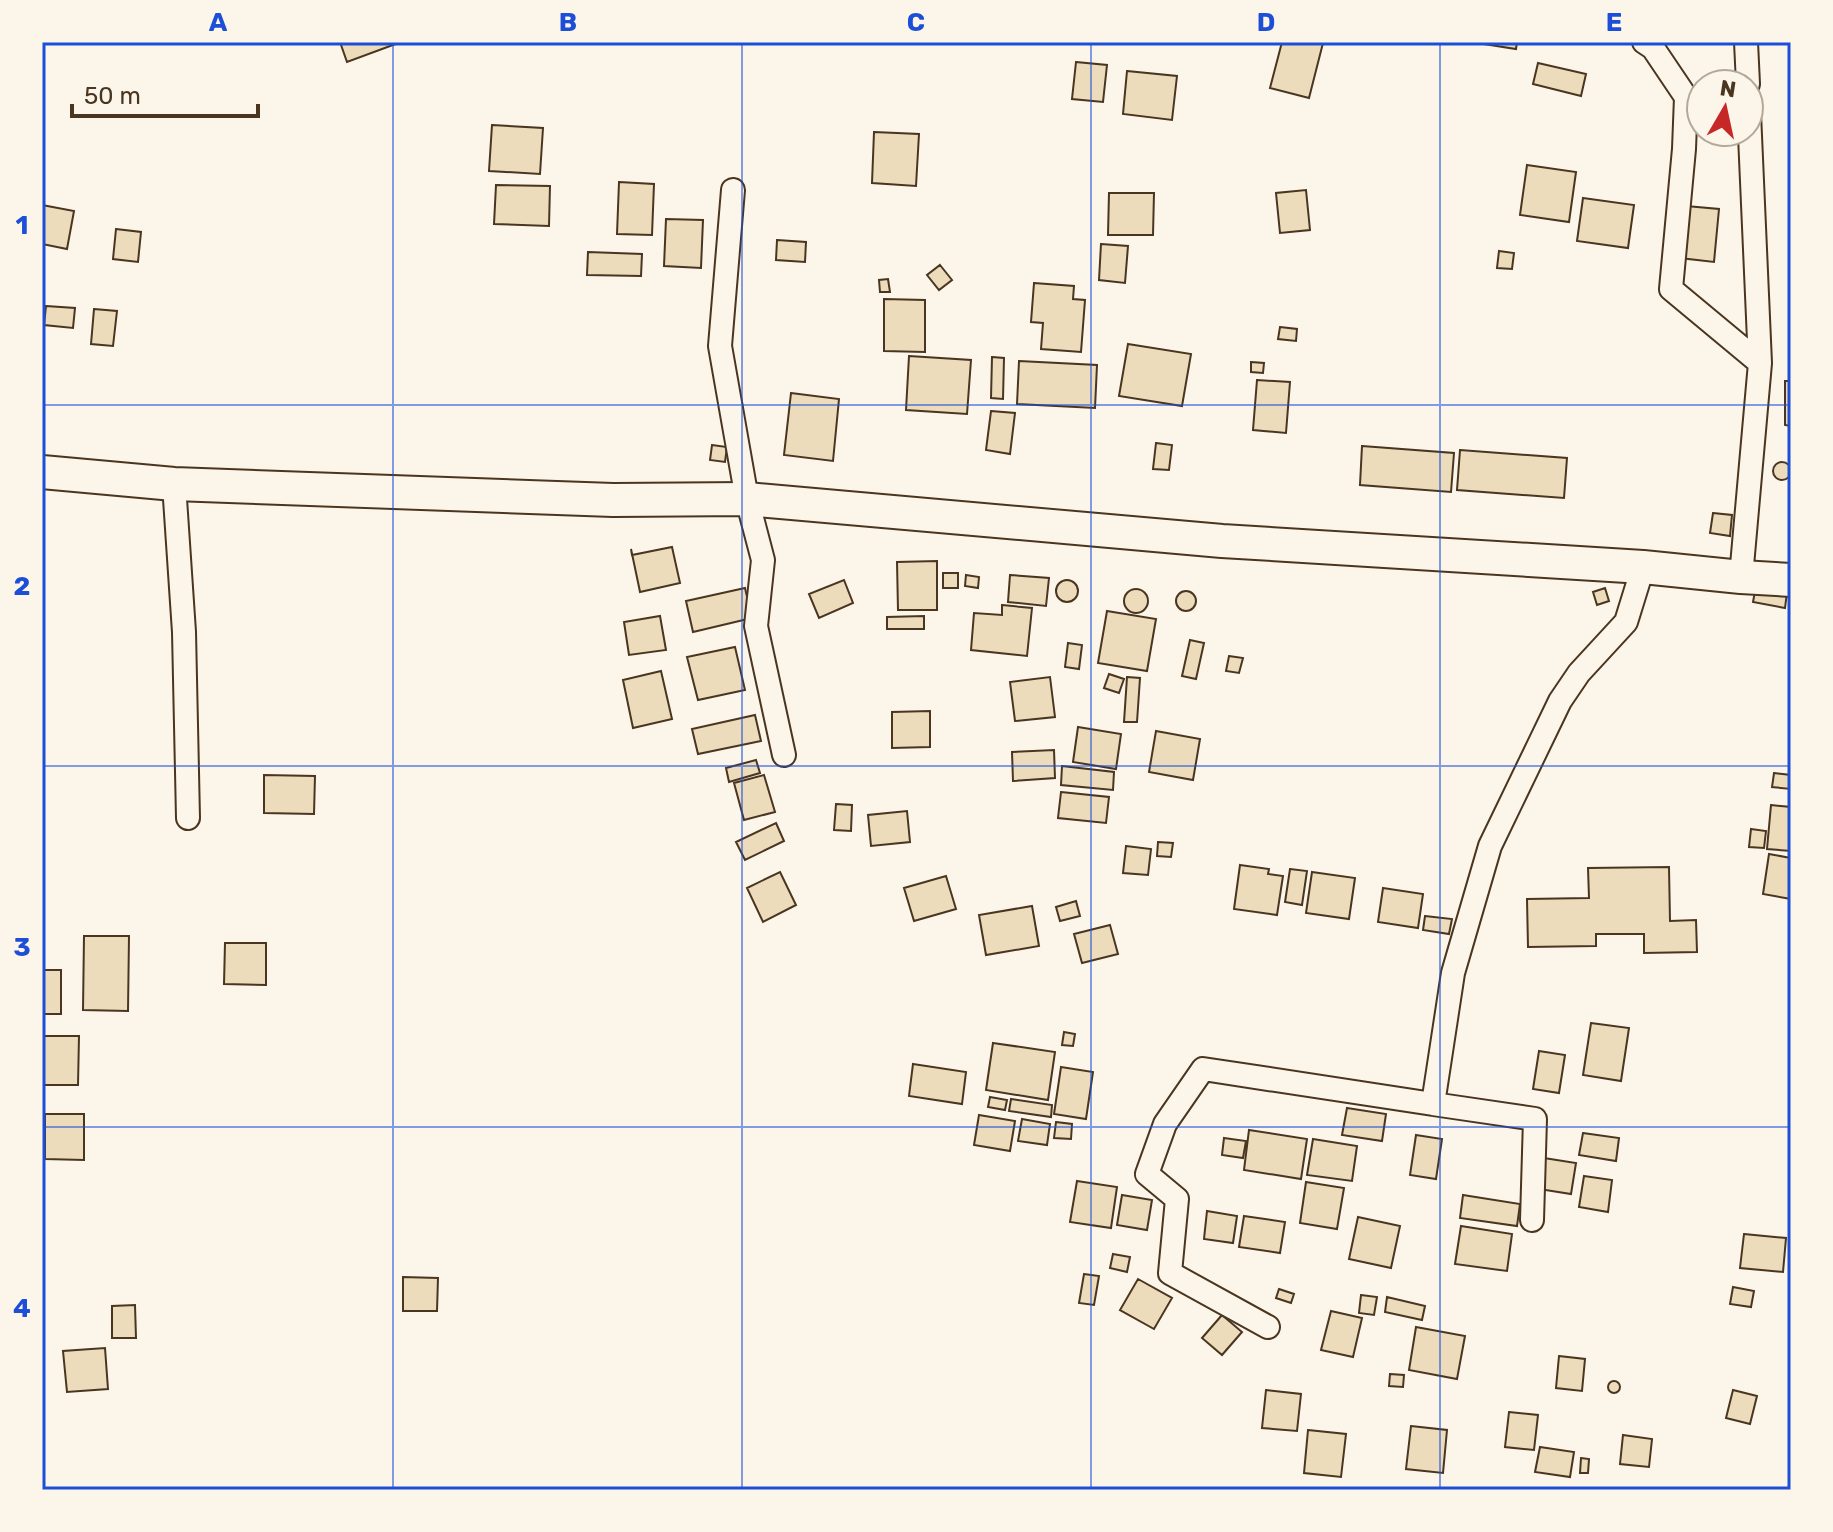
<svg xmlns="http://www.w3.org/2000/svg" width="1833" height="1532" font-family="Rubik,sans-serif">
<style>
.building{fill:#ecdcbc;stroke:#4a3520;stroke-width:2}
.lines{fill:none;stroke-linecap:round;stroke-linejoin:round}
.street-casing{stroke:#4a3520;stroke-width:26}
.secondary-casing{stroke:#4a3520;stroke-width:36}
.street{stroke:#fbf6e9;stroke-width:22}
.secondary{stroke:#fbf6e9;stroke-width:32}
.grid{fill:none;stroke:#1d4ed8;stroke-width:2;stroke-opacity:0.55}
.neatline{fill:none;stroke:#1d4ed8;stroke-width:3}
.grid-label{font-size:26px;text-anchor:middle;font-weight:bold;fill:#1d4ed8}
</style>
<rect width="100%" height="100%" fill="#fbf6e9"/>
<path class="building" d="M340 42H401L347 62Z
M1282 42 1323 43 1309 98 1270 88Z
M1471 42H1517L1516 49Z
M1076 62 1107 65 1103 102 1072 99Z
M1538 63 1586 74 1581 96 1533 84Z
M1127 71 1177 76 1172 120 1123 114Z
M492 125 543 128 540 174 489 171Z
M874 132 919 134 916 186 872 183Z
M1527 165 1576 172 1569 222 1520 215Z
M619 182 654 184 652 235 617 234Z
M496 185 550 186 549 226 494 224Z
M1306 190 1310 230 1280 233 1276 193Z
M1109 193H1154L1153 235H1108Z
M1583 198 1634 205 1628 248 1577 241Z
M42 205 74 211 67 249 42 244Z
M1686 206 1719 209 1714 262 1680 258Z
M666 219 703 220 701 268 664 266Z
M116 229 141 232 138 262 113 259Z
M777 240 806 242 805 262 776 260Z
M1101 244 1128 246 1125 283 1099 280Z
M1499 251 1514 253 1512 269 1497 268Z
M588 252 642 254 641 276 587 275Z
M940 265 952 280 939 290 927 275Z
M888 279 890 292H880L879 280Z
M1034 283 1074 286 1073 299 1085 300 1081 352 1041 349 1043 323 1031 322Z
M884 299 925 300V352L884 351Z
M46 306 75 308 73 328 44 325Z
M94 309 117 311 113 346 91 344Z
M1280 327 1297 329 1296 341 1278 339Z
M1128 344 1191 354 1182 406 1119 396Z
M909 356 971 360 967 414 906 410Z
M992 357 1004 358 1003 399 991 398Z
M1019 361 1097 365 1095 408 1017 404Z
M1251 362 1264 363 1263 373 1251 372Z
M1257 380 1290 382 1286 433 1253 430Z
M1785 381H1791V426L1785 425Z
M791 393 839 399 833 461 784 455Z
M991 411 1015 413 1010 454 986 450Z
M1156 443 1172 445 1169 470 1153 469Z
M712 445 727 447 725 462 710 460Z
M1362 446 1454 453 1451 492 1360 485Z
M1460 450 1567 458 1564 498 1457 490Z
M1773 471a9 9 0 1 1 18 0a9 9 0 1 1-18 0Z
M1713 513 1732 515 1730 536 1710 533Z
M672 547 680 583 640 592 639 587 631 549 632 555Z
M937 561V610H898L897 562Z
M943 573H958V588H943Z
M966 575 979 577 978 588 965 586Z
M1010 575 1049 578 1046 606 1008 602Z
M1056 591a11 11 0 1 1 22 0a11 11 0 1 1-22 0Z
M844 580 853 603 819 618 809 594Z
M1756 586 1787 592 1785 608 1753 602Z
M745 588 752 618 693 632 686 601Z
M1605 588 1609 601 1597 605 1593 592Z
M1124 601a12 12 0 1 1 24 0a12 12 0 1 1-24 0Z
M1176 601a10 10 0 1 1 20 0a10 10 0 1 1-20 0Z
M1002 605 1032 608 1027 656 971 650 974 613 1002 615Z
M1107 611 1156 619 1147 671 1098 663Z
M660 616 666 650 629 655 624 622Z
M924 616V629H887V617Z
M1190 640 1204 643 1196 679 1182 676Z
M1068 643 1082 645 1079 669 1065 667Z
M735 647 745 690 698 700 687 657Z
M1229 656 1243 658 1239 673 1226 671Z
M661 671 672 719 633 728 623 680Z
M1109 674 1124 679 1119 693 1104 688Z
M1050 677 1055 717 1015 721 1010 682Z
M1127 677 1140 678 1137 722H1124Z
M930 711V747L892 748V712Z
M755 715 761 741 698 754 692 729Z
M1078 727 1121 734 1116 769 1073 762Z
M1156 731 1200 739 1193 780 1149 772Z
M1054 750 1055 778 1013 781 1012 752Z
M756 760 760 773 729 782 726 768Z
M1062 766 1114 772 1113 790 1061 785Z
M1774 773 1791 775V789L1772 787Z
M264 775 315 776 314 814 264 813Z
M764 775 775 812 744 820 734 783Z
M1061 792 1109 797 1106 823 1058 818Z
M836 804 852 805 851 831 834 830Z
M1771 805 1791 807V851L1767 849Z
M907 811 910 842 871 846 868 815Z
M776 823 784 841 745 860 736 842Z
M1751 829 1766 831 1764 848 1749 847Z
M1158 842 1173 843 1171 857 1157 856Z
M1126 846 1151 849 1148 875 1123 873Z
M1769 854 1791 858V899L1763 894Z
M1240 865 1269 869 1268 874 1283 876 1277 915 1234 909Z
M1669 867 1670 921 1696 920 1697 952 1644 953V934H1596V946L1528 947 1527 899 1589 898 1588 868Z
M1290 869 1307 871 1302 905 1285 902Z
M780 872 796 905 763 922 747 888Z
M1312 872 1355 878 1349 919 1306 913Z
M946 876 956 909 914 921 904 888Z
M1383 888 1423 894 1418 928 1378 922Z
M1076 901 1080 916 1060 921 1056 907Z
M1032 906 1039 946 986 955 979 915Z
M1425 916 1452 919 1449 934 1423 930Z
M1110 925 1118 954 1082 963 1074 934Z
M84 936H129L128 1011 83 1010Z
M225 943H266V985L224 984Z
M42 970H61V1014H42Z
M1591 1023 1629 1028 1621 1081 1583 1075Z
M1064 1032 1075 1034 1073 1046 1062 1045Z
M42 1036H79L78 1085H42Z
M993 1043 1055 1052 1048 1100 986 1090Z
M1539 1051 1565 1055 1559 1093 1533 1089Z
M913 1064 966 1072 962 1104 909 1096Z
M1061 1067 1093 1072 1086 1119 1054 1114Z
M990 1097 1007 1100 1005 1110 988 1107Z
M1011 1099 1052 1105 1051 1117 1009 1111Z
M1347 1108 1386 1114 1382 1141 1342 1135Z
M45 1114H84V1160L45 1159Z
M979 1115 1015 1121 1010 1151 974 1145Z
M1022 1119 1050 1124 1047 1145 1018 1141Z
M1056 1122 1072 1124 1071 1139 1054 1138Z
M1249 1130 1307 1139 1301 1179 1244 1170Z
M1583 1133 1619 1138 1616 1161 1579 1155Z
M1416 1135 1442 1139 1436 1179 1410 1175Z
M1224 1138 1246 1141 1243 1158 1222 1155Z
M1313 1139 1357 1146 1352 1181 1307 1175Z
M1544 1158 1576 1163 1571 1194 1539 1189Z
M1584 1176 1612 1180 1608 1212 1579 1207Z
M1077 1181 1117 1187 1111 1228 1070 1222Z
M1306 1182 1344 1188 1337 1229 1300 1223Z
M1122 1195 1152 1200 1147 1230 1117 1225Z
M1463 1195 1520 1204 1517 1226 1460 1218Z
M1207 1211 1237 1216 1233 1243 1204 1239Z
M1244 1216 1285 1222 1280 1253 1239 1247Z
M1358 1217 1400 1226 1391 1268 1349 1259Z
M1461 1226 1512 1234 1507 1271 1455 1264Z
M1744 1234 1786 1238 1783 1272 1740 1268Z
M1113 1254 1130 1257 1127 1272 1110 1268Z
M1084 1274 1099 1276 1094 1305 1079 1303Z
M403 1277 438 1278 437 1311H403Z
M1138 1279 1172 1298 1154 1329 1120 1310Z
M1733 1287 1754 1291 1751 1307 1730 1304Z
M1279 1289 1294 1294 1291 1303 1276 1298Z
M1361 1295 1377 1297 1374 1315 1359 1313Z
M1387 1297 1425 1306 1422 1320 1385 1312Z
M135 1305 136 1338H112V1306Z
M1331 1311 1362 1318 1353 1357 1321 1350Z
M1222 1315 1242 1332 1222 1355 1202 1338Z
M1416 1327 1465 1336 1457 1379 1409 1370Z
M105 1348 108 1389 67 1392 63 1351Z
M1559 1356 1585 1359 1582 1391 1556 1388Z
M1390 1374 1404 1375 1403 1387 1389 1386Z
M1608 1387a6 6 0 1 1 12 0a6 6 0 1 1-12 0Z
M1266 1390 1301 1394 1297 1431 1262 1428Z
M1733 1390 1757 1396 1750 1424 1726 1418Z
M1509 1412 1538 1415 1534 1450 1505 1447Z
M1411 1426 1447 1430 1443 1473 1406 1469Z
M1308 1430 1346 1434 1341 1477 1304 1473Z
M1623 1435 1652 1439 1649 1467 1620 1464Z
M1540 1447 1574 1452 1570 1477 1535 1472Z
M1581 1458 1589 1459 1588 1473H1580Z"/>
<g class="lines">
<g class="street-casing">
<path id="street" d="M1644 42 1653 48 1686 97 1684 149 1671 289 1760 363 1741 577
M1746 42 1748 84
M1749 113 1760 363
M733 190 720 346 747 499 763 560 756 626 784 755
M174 484 184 632 188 818
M1532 1220 1535 1119 1433 1104 1453 973 1490 846 1560 701 1579 673 1626 622 1643 567
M1268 1327 1170 1273 1177 1199 1147 1174 1165 1124 1203 1069 1433 1104"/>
</g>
<g class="secondary-casing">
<path id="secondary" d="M42 472 174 484 613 500 747 499 1222 541 1643 567 1741 577 1791 580"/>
</g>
<use href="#street" class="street"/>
<use href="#secondary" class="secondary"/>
</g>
<path class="grid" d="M393 42V1490M742 42V1490M1091 42V1490M1440 42V1490M42 405H1791M42 766H1791M42 1127H1791"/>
<rect width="1833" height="1532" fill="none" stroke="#fbf6e9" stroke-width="88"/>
<g transform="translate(1725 108) rotate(9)"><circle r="38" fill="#fbf6e9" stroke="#b4a999" stroke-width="2"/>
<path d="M0-6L14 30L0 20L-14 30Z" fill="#c62828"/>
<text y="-12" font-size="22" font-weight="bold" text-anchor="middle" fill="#4a3520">N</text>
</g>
<path d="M72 104v12h186v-12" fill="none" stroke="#4a3520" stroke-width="4"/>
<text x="84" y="104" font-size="24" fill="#4a3520" stroke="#fbf6e9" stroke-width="6" paint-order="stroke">50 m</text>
<rect x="44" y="44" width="1745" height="1444" class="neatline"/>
<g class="grid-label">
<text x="218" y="31">A</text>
<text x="568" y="31">B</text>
<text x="916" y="31">C</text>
<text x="1266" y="31">D</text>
<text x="1614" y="31">E</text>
<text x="22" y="234">1</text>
<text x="22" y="595">2</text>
<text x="22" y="956">3</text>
<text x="22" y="1317">4</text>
</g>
</svg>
